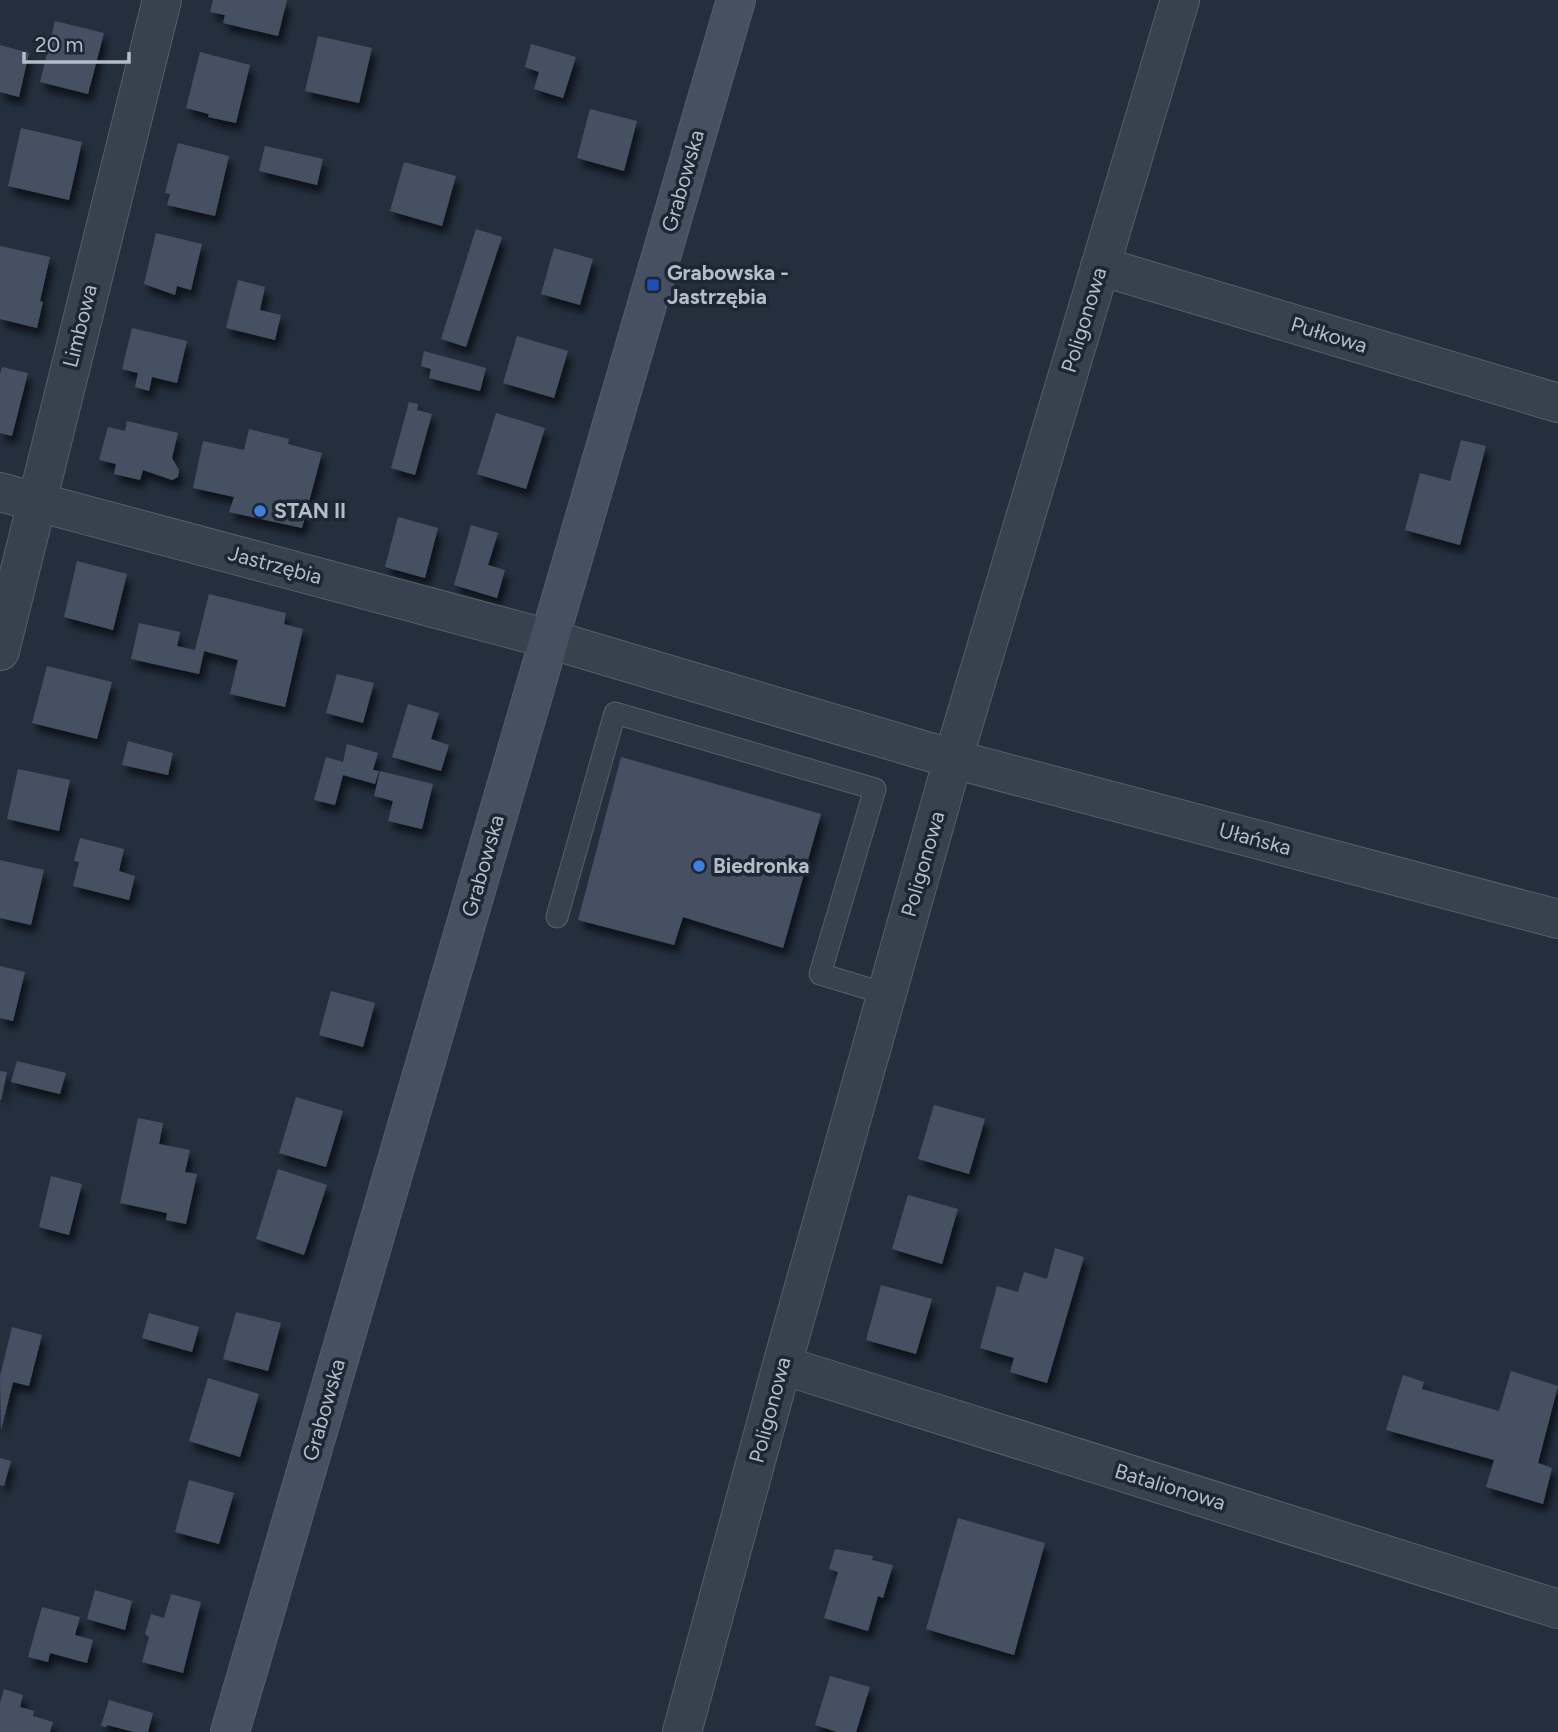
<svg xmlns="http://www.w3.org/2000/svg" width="1558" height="1732" font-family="Figtree,sans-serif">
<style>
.building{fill:#455162;filter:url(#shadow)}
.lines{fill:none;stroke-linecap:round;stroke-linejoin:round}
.lane-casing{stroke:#565f6c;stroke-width:23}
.street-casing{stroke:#565f6c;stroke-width:40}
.secondary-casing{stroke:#565f6c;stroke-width:40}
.lane{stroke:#38414e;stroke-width:21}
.street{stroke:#38414e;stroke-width:38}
.secondary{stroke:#465061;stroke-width:38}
.transit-dot{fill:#1a4fb4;stroke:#1d2633;stroke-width:2.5}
.shop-dot{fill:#3f7fe0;stroke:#1d2633;stroke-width:2.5}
.labels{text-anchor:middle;stroke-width:7;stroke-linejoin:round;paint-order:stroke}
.street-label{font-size:21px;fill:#b4bcc9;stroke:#1d2633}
.poi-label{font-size:21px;font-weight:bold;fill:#b4bcc9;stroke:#1d2633;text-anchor:start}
</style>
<defs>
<filter id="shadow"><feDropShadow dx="4.5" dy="8" stdDeviation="3.5" flood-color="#0009"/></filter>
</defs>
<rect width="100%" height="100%" fill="#242f3e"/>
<path class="building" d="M213 0H287L278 36 223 23 225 15 210 12Z
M55 21 104 33 88 94 40 82Z
M318 36 372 48 359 103 305 91Z
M531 44 576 57 563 98 534 89 539 72 525 67Z
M0 45 29 53 19 97 0 92Z
M200 52 250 65 236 123 208 117 209 114 186 108Z
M590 109 637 121 624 171 577 158Z
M21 128 82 142 69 200 8 186Z
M178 143 229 156 215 216 167 205 170 194 165 193Z
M265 146 323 159 317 185 259 171Z
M404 162 456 176 442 226 390 211Z
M476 229 502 237 466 347 441 339Z
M156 233 202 244 191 290 177 286 175 295 144 284Z
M0 246 50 257 40 301 43 302 37 328 0 319Z
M554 248 593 259 580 305 541 294Z
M238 280 265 287 260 310 281 315 275 340 226 328Z
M132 328 187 341 177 383 152 377 149 391 135 387 138 373 122 369Z
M517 336 568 351 554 398 503 383Z
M424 351 486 368 480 391 429 378 431 369 421 366Z
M2 367 28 373 12 436 0 433V374Z
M409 402 418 404 417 410 432 414 415 475 391 468Z
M496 413 545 428 526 489 477 474Z
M127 421 178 433 172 458 179 470 178 477 172 480 143 470 140 480 114 474 116 464 99 460 108 427 125 431Z
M249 429 289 439 288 444 322 453 302 528 229 512 234 497 193 488 203 441 244 450Z
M1461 440 1486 446 1460 545 1405 530 1420 473 1450 481Z
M398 517 438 528 425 578 385 567Z
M471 525 498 533 488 565 505 570 497 598 454 585Z
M77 561 127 574 113 630 64 617Z
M209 594 286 613 284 624 303 629 285 707 230 694 238 660 204 651 199 674 131 659 139 623 180 632 177 646 195 650Z
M47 666 112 682 97 739 32 723Z
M337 674 374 683 363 723 326 713Z
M408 704 439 713 431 739 449 745 441 771 392 757Z
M128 741 173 753 168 775 122 765Z
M347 744 378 753 373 770 379 771 375 784 343 775 335 805 314 800 326 757 343 762Z
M621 757 821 814 783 948 683 917 674 945 578 920Z
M18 769 70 780 59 831 7 819Z
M380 771 433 784 422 829 388 821 393 801 374 796Z
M80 838 124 849 119 871 135 876 129 900 73 886 79 862 74 861Z
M0 860 44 870 31 925 0 918Z
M0 966 25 972 13 1021 0 1018Z
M331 991 375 1003 363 1047 319 1035Z
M17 1061 66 1073 60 1094 11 1082Z
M0 1071 7 1072 1 1100H0Z
M296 1097 343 1111 326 1167 279 1153Z
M934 1105 985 1119 969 1174 918 1159Z
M138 1118 163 1123 159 1144 190 1150 185 1172 197 1174 186 1224 166 1220 167 1213 120 1203Z
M278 1169 327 1185 304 1255 256 1239Z
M51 1176 82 1184 69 1235 39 1227Z
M908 1195 958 1209 942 1264 892 1249Z
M1055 1248 1084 1257 1047 1383 1010 1372 1014 1358 980 1348 997 1286 1018 1292 1024 1272 1047 1279Z
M881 1285 932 1299 916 1354 866 1340Z
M236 1312 281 1323 268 1371 223 1359Z
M149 1313 199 1327 192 1352 142 1338Z
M12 1327 42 1335 29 1386 13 1382 1 1430 0 1376Z
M1511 1371 1558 1386 1538 1463 1552 1468 1543 1504 1486 1487 1494 1460 1386 1430 1403 1375 1424 1382 1422 1389 1499 1411Z
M208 1378 259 1394 240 1457 189 1441Z
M0 1458 11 1461 4 1486 0 1485Z
M189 1480 234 1493 219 1544 175 1532Z
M958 1518 1045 1543 1014 1655 926 1629Z
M835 1549 873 1556 872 1560 893 1565 883 1598 878 1596 868 1631 824 1618 838 1572 829 1569Z
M95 1590 132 1601 125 1630 87 1619Z
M171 1594 201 1602 183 1673 142 1662 149 1637 145 1634 151 1614 164 1618Z
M42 1607 80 1617 75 1635 93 1640 87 1663 50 1653 48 1662 28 1657Z
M830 1676 870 1687 856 1732H837L815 1725Z
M4 1689 23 1695 20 1707 34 1711 33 1716 53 1722 50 1732H0V1703Z
M109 1700 153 1713 148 1732H134L107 1725 106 1727 101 1726Z"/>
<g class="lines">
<g class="lane-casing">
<path id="lane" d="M557 917 615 713 875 789 820 974 886 994"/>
</g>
<g class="street-casing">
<path id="street" d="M1100 266 1558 403
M0 492 549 639 953 759 1558 919
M0 651 162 0
M782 1365 1558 1609
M682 1732 782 1365 953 759 1180 0"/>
</g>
<g class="secondary-casing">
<path id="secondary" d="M230 1732 736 0"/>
</g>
<use href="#lane" class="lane"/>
<use href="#street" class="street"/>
<use href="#secondary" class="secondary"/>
</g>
<rect class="transit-dot" x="646" y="278" width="14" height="14" rx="3.5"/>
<g class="shop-dot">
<circle cx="260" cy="511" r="7"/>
<circle cx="699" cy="866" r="7"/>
</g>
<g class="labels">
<g class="street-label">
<text transform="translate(683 181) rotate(-74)" y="7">Grabowska</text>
<text transform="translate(1084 320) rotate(-73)" y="7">Poligonowa</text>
<text transform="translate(80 326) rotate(-76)" y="7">Limbowa</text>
<text transform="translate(1329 335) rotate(17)" y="7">Pułkowa</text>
<text transform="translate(275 565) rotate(15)" y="7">Jastrzębia</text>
<text transform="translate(1255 839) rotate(15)" y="7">Ułańska</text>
<text transform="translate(923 864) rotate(-74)" y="7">Poligonowa</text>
<text transform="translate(483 866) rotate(-74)" y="7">Grabowska</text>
<text transform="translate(324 1410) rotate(-74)" y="7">Grabowska</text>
<text transform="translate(770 1410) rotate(-75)" y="7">Poligonowa</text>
<text transform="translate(1170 1487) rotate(17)" y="7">Batalionowa</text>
</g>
<g class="poi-label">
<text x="667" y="280">Grabowska -<tspan x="667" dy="24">Jastrzębia</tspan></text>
<text x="274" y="518">STAN II</text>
<text x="713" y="873">Biedronka</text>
</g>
</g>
<path d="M24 52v10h105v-10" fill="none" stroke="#b4bcc9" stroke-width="3.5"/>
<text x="35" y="52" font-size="21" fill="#b4bcc9" stroke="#1d2633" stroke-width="5" paint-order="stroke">20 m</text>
</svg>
